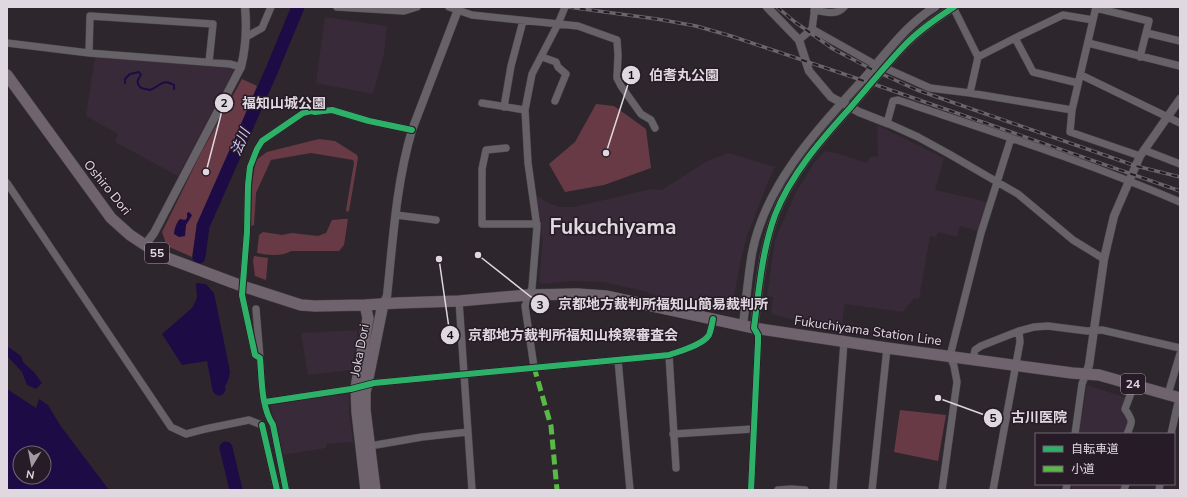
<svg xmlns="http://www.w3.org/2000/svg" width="1187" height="497" font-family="'Nunito Sans','Noto Sans JP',sans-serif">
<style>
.built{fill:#382a38}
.green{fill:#683a45}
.water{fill:#1d0b46;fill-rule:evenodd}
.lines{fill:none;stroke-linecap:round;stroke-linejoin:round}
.stream{stroke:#1d0b46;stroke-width:2}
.river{stroke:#1d0b46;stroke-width:13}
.minor-casing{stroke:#494549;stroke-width:8}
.tertiary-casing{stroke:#494549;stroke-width:9}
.primary-casing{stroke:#494549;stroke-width:12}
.minor{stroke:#676267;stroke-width:7}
.tertiary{stroke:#676267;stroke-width:8}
.primary{stroke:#6f646d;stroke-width:11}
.rail-casing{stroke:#696569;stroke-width:3.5}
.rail{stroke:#261b26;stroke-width:2;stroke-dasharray:6;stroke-linecap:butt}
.quiet{stroke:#58b947;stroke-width:5;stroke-dasharray:10 5;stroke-linecap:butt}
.cycleway-casing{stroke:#261b26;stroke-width:8}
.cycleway{stroke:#2db169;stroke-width:6}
.labels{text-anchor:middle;stroke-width:3;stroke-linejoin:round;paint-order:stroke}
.shield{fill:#261b26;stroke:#a89fa8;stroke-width:1}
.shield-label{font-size:12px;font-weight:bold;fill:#e0d8e0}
.street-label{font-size:13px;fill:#e0d8e0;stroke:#261b26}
.water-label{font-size:14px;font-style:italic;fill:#ceccf4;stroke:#261b26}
.town-label{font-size:21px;font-weight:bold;fill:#e0d8e0;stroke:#261b26}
.leader{fill:none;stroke:#e0d8e0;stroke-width:1.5}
.callout-dot{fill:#e0d8e0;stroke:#261b26;stroke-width:1.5}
.mark-label{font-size:12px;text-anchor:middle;font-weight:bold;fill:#111}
.callout-label{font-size:14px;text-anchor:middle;font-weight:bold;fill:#e0d8e0;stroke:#261b26;stroke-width:3;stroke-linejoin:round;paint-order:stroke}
</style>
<rect width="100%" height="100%" fill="#2d272d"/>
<path class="built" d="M325 17 387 26 384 53 373 94 316 83Z
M95 57 233 67 234 70 178 176 115 142 118 134 86 116Z
M877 125 944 158 935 190 988 202 978 231 960 226 957 237 938 232 936 237 930 236 919 299 914 298 903 312 845 304 842 323 836 321 835 324H830L828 328 771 314 773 297 767 296 775 240 795 194 814 163 825 151 840 154 866 163 868 162 869 157 878 156Z
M729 153 775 167 768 182 747 236 741 259 733 301 721 310 649 294 648 292 603 282 571 281 542 284 539 282 543 237H541L542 228 536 195 547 202 559 207H574L651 189 662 190 707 161Z
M357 330V340L351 370 308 375 301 333Z
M1087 385 1127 398 1130 419 1125 434H1079Z
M349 392V414L353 442 326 444V448L282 455 270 403Z
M1072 484H1125L1122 490H1071Z"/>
<path class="green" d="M242 79 257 86 196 232 192 257 167 246 162 232 200 155Z
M596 104 614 106 646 129 651 168 604 185 565 192 549 164 575 142Z
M319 139 335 141 357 155 358 158 349 211 347 212 346 210 354 163 353 160 311 153 271 160 256 193 254 225 251 226 250 224V194L256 160 267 152Z
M342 219H348L344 245 339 251H291C280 257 269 255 257 253L259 235 263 232 282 235 292 233 318 236 326 233 332 220Z
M254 256 268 258 266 280 255 276 253 261Z
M900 410 946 415 938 461 894 452Z"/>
<path class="water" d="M189 212 192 215 191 217 186 225 185 236 179 237 174 234C174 230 177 221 180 219L185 220 187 218V213Z
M196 283 206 284 214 293 230 371 229 378 226 385 212 387 207 361 182 365 162 334 192 308 197 298Z
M7 346 21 356 23 362 34 372 42 383 36 389 27 385 22 372 7 356Z
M7 389 36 408 39 399 48 405 60 425 109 490H11L7 487ZM20 453H44V477H20Z"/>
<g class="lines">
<path class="stream" d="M125 83V79L130 74 139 72 141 75C137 80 136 83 141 88L150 90C161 86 162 78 174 85V89"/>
<path class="river" d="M199 257 203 226 271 72 298 7
M216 369 219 389
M226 448 236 490"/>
<g class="minor-casing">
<path id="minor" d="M337 7 404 11 417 7
M449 7 472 15 578 26 617 40 618 55 617 78 621 86 641 114 651 120 655 128
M953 7 978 57 970 93
M1096 7 1072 110 1070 132 1140 156
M1096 8 1149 21 1140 57
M814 10C825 12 836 16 844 7
M812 29 876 65
M1147 33 1180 41
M246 37 262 28 271 7
M1015 38 1033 72 1078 83
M799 40 812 29 815 7
M7 43 89 53 230 64 241 67
M1088 43 1180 66
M89 53 90 16 213 24 209 62
M542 57 556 62 558 67 566 74 555 101
M978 57 1015 38 1063 15 1093 20
M885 68 930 88 970 93 1072 110
M1081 75 1180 123
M482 103 525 110
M504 107 511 66 523 21
M506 148 486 150 482 169V224H537
M1144 150 1180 164
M7 183 171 427 186 434 205 429 249 420 262 425
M396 215 436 220
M1104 259 1073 240 1018 194 949 154 918 137 887 123 893 101 898 100C993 132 1088 162 1180 202
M459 301 472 490
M256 309 260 358
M669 355 676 468
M973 359 975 350 981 346 1019 331 1034 327 1048 326 1087 331 1102 330 1180 348
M618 360 630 490
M534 367 525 306 532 288 537 227 528 163 525 110 532 74 558 24 565 7
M1168 394 1180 354
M265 402 351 389 374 383 669 355C680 351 703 345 709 335 711 330 712 324 713 319
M262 425 277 490
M673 434 753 429
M1075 434 1082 384 1086 374
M1127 434C1133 421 1133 421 1125 409L1134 385
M1171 434 1179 398
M370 446 422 437 468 432
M286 490 273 425C261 407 262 380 260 358L255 355 242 295 247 232 248 185 250 167 257 149 262 141 303 113 311 111 315 112 332 110 369 121 412 130
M751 490 758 342V335L754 328
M778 490 791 489 805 490
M833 490 844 342
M872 490 887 348
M942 490 957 382 954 366 950 356 981 233 1011 138
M993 490 1020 342 1019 331
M1066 490 1067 484
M1124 490 1126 484
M1159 490 1160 484"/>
</g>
<g class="tertiary-casing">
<path id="tertiary" d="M767 7 799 40 809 71 831 97 859 112 887 123
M145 245 154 233 241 67C246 47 247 28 245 7
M383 304 387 296C393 240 396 184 412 130L459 7
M743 325C746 302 748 277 752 253 766 182 820 127 867 75 888 51 907 24 935 7
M754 328C759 289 762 251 775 215 791 174 821 140 850 108 868 87 885 66 904 46 918 31 937 18 954 7
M1086 374 1089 365 1104 259 1114 216 1140 156 1180 99"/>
</g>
<g class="primary-casing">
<path id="primary" d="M7 75 111 218 130 235 162 256 242 286 301 305 315 306 365 305 397 303 459 301 528 295 577 294 606 296 754 328 887 348 1072 373 1099 375 1180 398
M365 305 368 318 356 388 357 412 366 490
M375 490 365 410V393L383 304"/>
</g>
<use href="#minor" class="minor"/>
<use href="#tertiary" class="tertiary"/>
<use href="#primary" class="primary"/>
<g class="rail-casing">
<path id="rail" d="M568 7 657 19 696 26 731 36 882 87 1180 191
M777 7 795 22 833 49 875 71 917 90 1136 166 1180 177"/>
</g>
<use href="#rail" class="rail"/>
<path class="quiet" d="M534 367 551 426 557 490"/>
<g class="cycleway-casing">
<path id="cycleway" d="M265 402 351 389 374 383 669 355C680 351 703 345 709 335 711 330 712 324 713 319
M262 425 277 490
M286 490 273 425C261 407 262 380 260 358L255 355 242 295 247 232 248 185 250 167 257 149 262 141 303 113 311 111 315 112 332 110 369 121 412 130
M751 490 758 342V335L754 328C759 289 762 251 775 215 791 174 821 140 850 108 868 87 885 66 904 46 918 31 937 18 954 7"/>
</g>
<use href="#cycleway" class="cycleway"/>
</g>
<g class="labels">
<g class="shield">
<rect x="145" y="243" width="24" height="20" rx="3"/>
<rect x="1121" y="374" width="24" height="20" rx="3"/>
</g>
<g class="shield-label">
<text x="157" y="257">55</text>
<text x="1133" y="388">24</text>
</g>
<g class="street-label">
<text transform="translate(108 187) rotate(51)" y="5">Oshiro Dori</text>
<text transform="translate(868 330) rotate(8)" y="5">Fukuchiyama Station Line</text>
<text transform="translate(359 350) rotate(-79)" y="5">Joka Dori</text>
</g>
<g class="water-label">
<text transform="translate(240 142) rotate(-67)" y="5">法川</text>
</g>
<g class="town-label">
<text x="613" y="234">Fukuchiyama</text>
</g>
</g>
<path class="leader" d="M606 153L631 75M206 172L224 103M478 255L540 304M439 259L450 335M938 398L993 418"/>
<g class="callout-dot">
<circle cx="606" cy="153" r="4"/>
<circle cx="206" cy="172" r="4"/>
<circle cx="478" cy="255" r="4"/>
<circle cx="439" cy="259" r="4"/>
<circle cx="938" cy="398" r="4"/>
<circle cx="631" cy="75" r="10"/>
<circle cx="224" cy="103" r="10"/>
<circle cx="540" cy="304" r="10"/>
<circle cx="450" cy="335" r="10"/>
<circle cx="993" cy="418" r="10"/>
</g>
<g class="mark-label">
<text x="631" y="79">1</text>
<text x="224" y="107">2</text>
<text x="540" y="309">3</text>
<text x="450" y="339">4</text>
<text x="993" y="422">5</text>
</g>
<g class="callout-label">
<text x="684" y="80">伯耆丸公園</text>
<text x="284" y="108">福知山城公園</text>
<text x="663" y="309">京都地方裁判所福知山簡易裁判所</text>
<text x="573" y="340">京都地方裁判所福知山検察審査会</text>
<text x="1039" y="422">古川医院</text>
</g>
<rect width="1187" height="497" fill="none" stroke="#e0d8e0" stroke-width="16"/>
<rect x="1035" y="433" width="140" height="52" fill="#261b26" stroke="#706770"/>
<rect x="1043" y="446" width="20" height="6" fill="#2db169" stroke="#706770"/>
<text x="1071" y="453" font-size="12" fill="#e0d8e0">自転車道</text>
<rect x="1043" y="466" width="20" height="6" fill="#58b947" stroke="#706770"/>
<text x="1071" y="473" font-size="12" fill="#e0d8e0">小道</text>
<g transform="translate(32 465) rotate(190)"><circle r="19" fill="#261b26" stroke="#706770"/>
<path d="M0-3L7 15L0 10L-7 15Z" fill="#a19aa1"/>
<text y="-6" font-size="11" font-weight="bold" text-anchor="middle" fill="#e0d8e0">N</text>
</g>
</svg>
